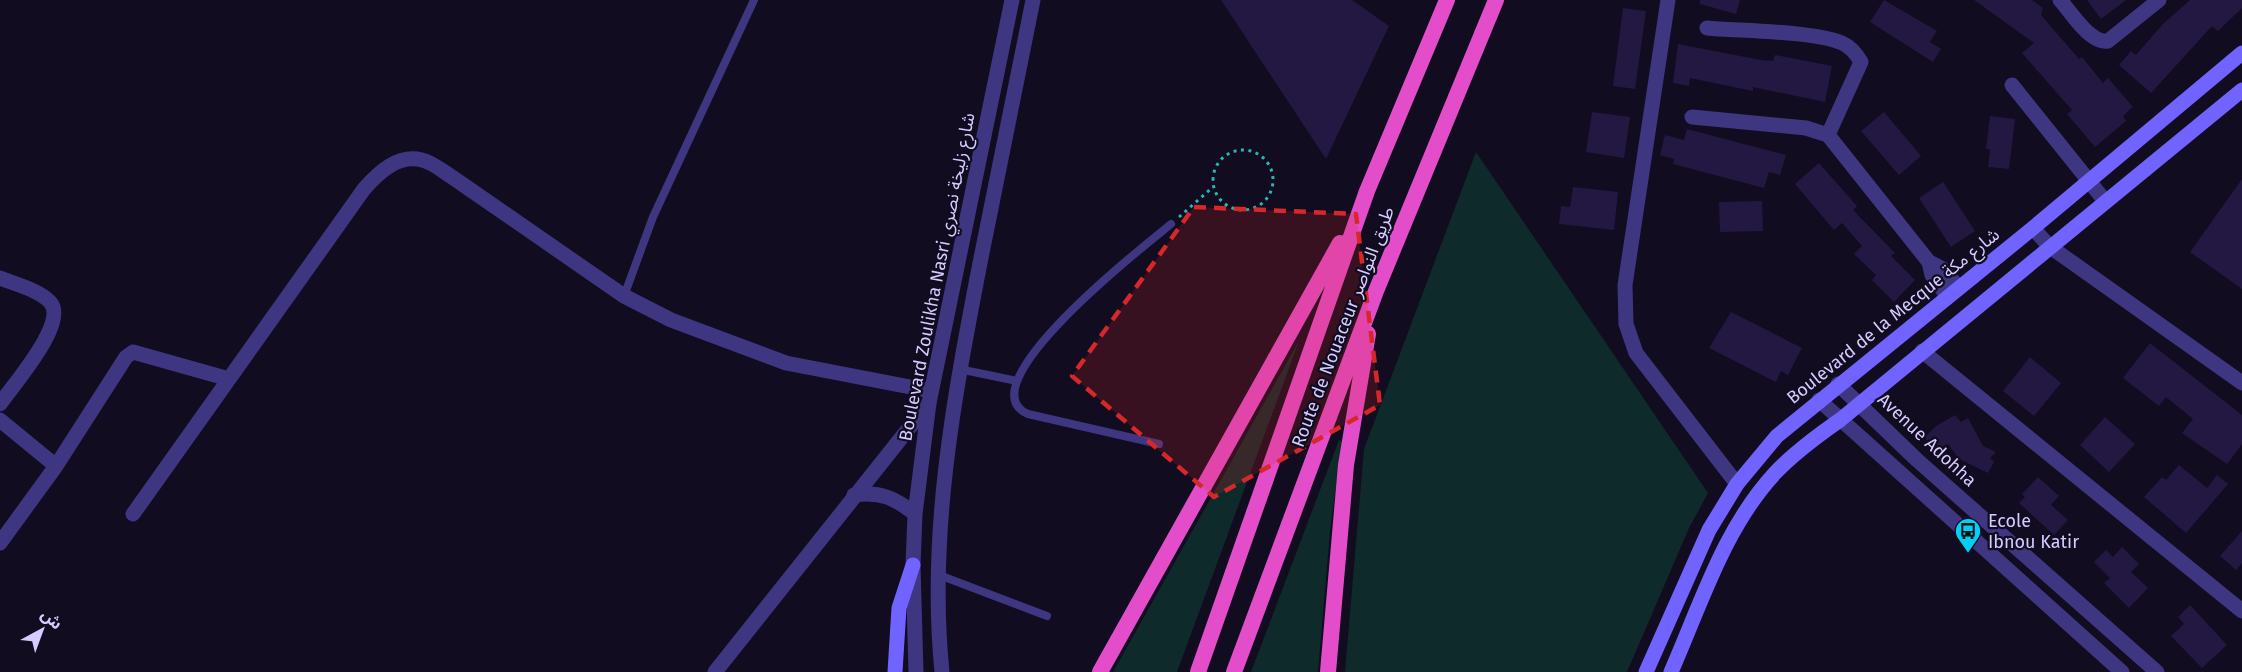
<svg xmlns="http://www.w3.org/2000/svg" width="2242" height="672" font-family="'Fira Sans','Noto Sans Arabic',sans-serif">
<style>
.green{fill:#0f2a2a}
.building{fill:#231842}
.lines{fill:none;stroke-linecap:round;stroke-linejoin:round}
.path{stroke:#2bb4b4;stroke-width:3;stroke-dasharray:3 4.5;stroke-linecap:butt}
.service{stroke:#3e3680;stroke-width:8}
.minor{stroke:#3e3680;stroke-width:15}
.tertiary{stroke:#3e3680;stroke-width:15}
.secondary{stroke:#7063ff;stroke-width:15}
.trunk{stroke:#e44dca;stroke-width:16}
.marked{fill:#d62828;fill-opacity:0.2;stroke:#d62828;stroke-width:4.5;stroke-dasharray:12 8;stroke-linejoin:round}
.labels{text-anchor:middle;stroke-width:4.5;stroke-linejoin:round;paint-order:stroke}
.street-label{font-size:18px;fill:#d5ccff;stroke:#110c20}
.poi-label{font-size:18px;fill:#d5ccff;stroke:#110c20;text-anchor:start}
</style>
<rect width="100%" height="100%" fill="#110c20"/>
<path class="green" d="M1476 152 1708 493 1689 528 1627 672H1345L1364 449Z
M1299 341 1177 672H1113Z
M1339 440 1342 441 1330 531 1318 672H1251Z"/>
<path class="building" d="M1221 0H1352L1389 26 1326 159Z
M1700 0H1740L1736 14 1700 4Z
M1884 0 1937 31 1930 42 1941 49 1933 62 1870 22Z
M1974 0H2032L2043 8 2041 15 2079 59 2082 57 2103 83 2108 78 2133 107 2123 116 2126 121 2095 147 2067 114 2072 110 2022 53 2034 43Z
M2087 0H2126L2101 19Z
M2190 0H2242V8L2218 31 2212 26 2151 93 2119 65 2131 51 2136 55 2162 25Z
M1623 8 1646 11 1635 89 1613 86Z
M1678 44 1761 60 1773 61 1775 55 1832 66 1825 102 1753 87V91L1690 78 1689 86 1673 83Z
M1592 112 1630 117 1624 158 1586 152Z
M1884 112 1921 156 1899 175 1861 131Z
M1990 116 2015 119 2009 169 1988 167 1990 149H1986Z
M1687 129 1786 155 1780 175 1769 172 1764 188 1673 164 1674 159 1660 155 1665 135 1684 140Z
M1819 163 1857 206 1853 210 1895 253 1891 256 1915 280 1894 302 1872 280 1876 275 1854 254 1862 246 1842 223 1834 230 1795 184Z
M2242 179V289L2190 252Z
M1943 182 1975 231 1951 247 1919 198Z
M1573 187 1618 192 1614 230 1559 224 1561 206 1570 207Z
M1762 201 1763 231 1720 232 1719 202Z
M1731 312 1802 348 1788 375 1781 371 1776 382 1709 348Z
M2150 343 2242 415V444L2227 464 2182 433 2193 419 2166 397 2159 406 2123 378Z
M2030 357 2061 383 2034 416 2003 391Z
M1955 415 1961 422 1968 418 1983 446 1996 452 1990 458 1994 462 1988 473 1959 459 1948 444 1934 452 1930 447 1925 437 1936 426Z
M2105 417 2135 444 2109 472 2080 445Z
M2179 465 2207 488 2217 475 2228 484 2186 533 2144 497 2162 477 2166 480Z
M2038 477 2059 496 2051 505 2068 520 2054 535 2019 503 2025 497 2022 494Z
M2242 531V563L2236 570 2220 556Z
M2122 547 2139 564 2131 572 2148 588 2129 608 2104 583 2110 578 2094 562 2106 550 2113 557Z
M2190 605 2227 645 2202 668 2171 636 2184 624 2178 617Z"/>
<g class="lines">
<path class="path" d="M1213 180a30 30 0 1 1 60 0a30 30 0 1 1-60 0Z
M1179 217 1213 187"/>
<path class="service" d="M624 296 653 217 754 0
M959 369 1017 381
M1159 444 1028 414C963 386 1148 243 1171 224
M939 575 1047 616"/>
<path class="minor" d="M1668 0 1625 285 1626 324 1636 353 1737 484
M2060 0C2071 12 2090 44 2108 41L2159 0
M1707 28C1739 31 1815 31 1842 43 1851 47 1856 53 1861 62L1828 135
M2012 85 2105 201
M1692 117 1806 128 1828 135 1929 262 1932 275 1948 297
M2033 228 2049 246 2242 383
M1929 262 1943 269 1959 288
M0 278C15 284 39 290 50 302 69 322 13 385 0 404
M1922 351 2242 611
M1838 384 1917 460 2157 672
M1819 400 2122 672
M0 420 56 466
M133 514 364 189C379 172 398 154 422 160 432 162 444 172 452 177L624 296 671 320 786 363 931 391
M0 543 56 466 126 357 133 352 229 379
M715 672 929 403"/>
<path class="tertiary" d="M854 495C880 491 895 498 915 514
M916 672 913 565 915 514 929 403 1012 0
M942 672C928 534 954 397 980 263 998 175 1015 88 1033 0"/>
<path class="secondary" d="M895 672 899 608 913 565
M1646 672 1709 530 1737 484 1777 436 2033 228 2242 53
M1671 672C1701 604 1724 528 1775 473 1795 452 1817 436 1840 420L2242 90"/>
<path class="trunk" d="M1100 672 1340 243
M1198 672 1367 191 1447 0
M1234 672 1376 291 1496 0
M1328 672 1346 465 1368 334"/>
</g>
<path class="marked" d="M1194 207 1356 214 1380 405 1214 497 1072 376Z"/>
<defs>
<g id="bus-pin" transform="scale(1.35)"><path d="M0 17L-7.5 6A9.5 9.5 0 1 1 7.5 6Z" fill="#00cff7" stroke="#110c20"/><path d="M-5-6H5V4H4V6H2V4H-2V6H-4V4H-5ZM-3.5-4V0h7V-4ZM-3.5 1.2v1.5H-2V1.2ZM2 1.2v1.5H3.5V1.2Z" fill="#111"/></g>
</defs>
<g fill-rule="evenodd">
<use href="#bus-pin" x="1968" y="531"/>
</g>
<g class="labels">
<g class="street-label">
<text transform="translate(937 277) rotate(-79)" y="6">Boulevard Zoulikha Nasri شارع زليخة نصري</text>
<text transform="translate(1893 316) rotate(-39)" y="6">Boulevard de la Mecque شارع مكة</text>
<text transform="translate(1343 327) rotate(-69)" y="6">Route de Nouaceur طريق النواصر</text>
<text transform="translate(1927 440) rotate(43)" y="6">Avenue Adohha</text>
</g>
<g class="poi-label">
<text x="1988" y="527">Ecole<tspan x="1988" dy="21">Ibnou Katir</tspan></text>
</g>
</g>
<g transform="translate(42 630) rotate(41)" stroke="#110c20" stroke-width="4.5" paint-order="stroke">
<path d="M0-4.5L10 22L0 15L-10 22Z" fill="#d5ccff"/>
<text y="-9" font-size="16" font-weight="bold" text-anchor="middle" fill="#d5ccff">ش</text>
</g>
</svg>
